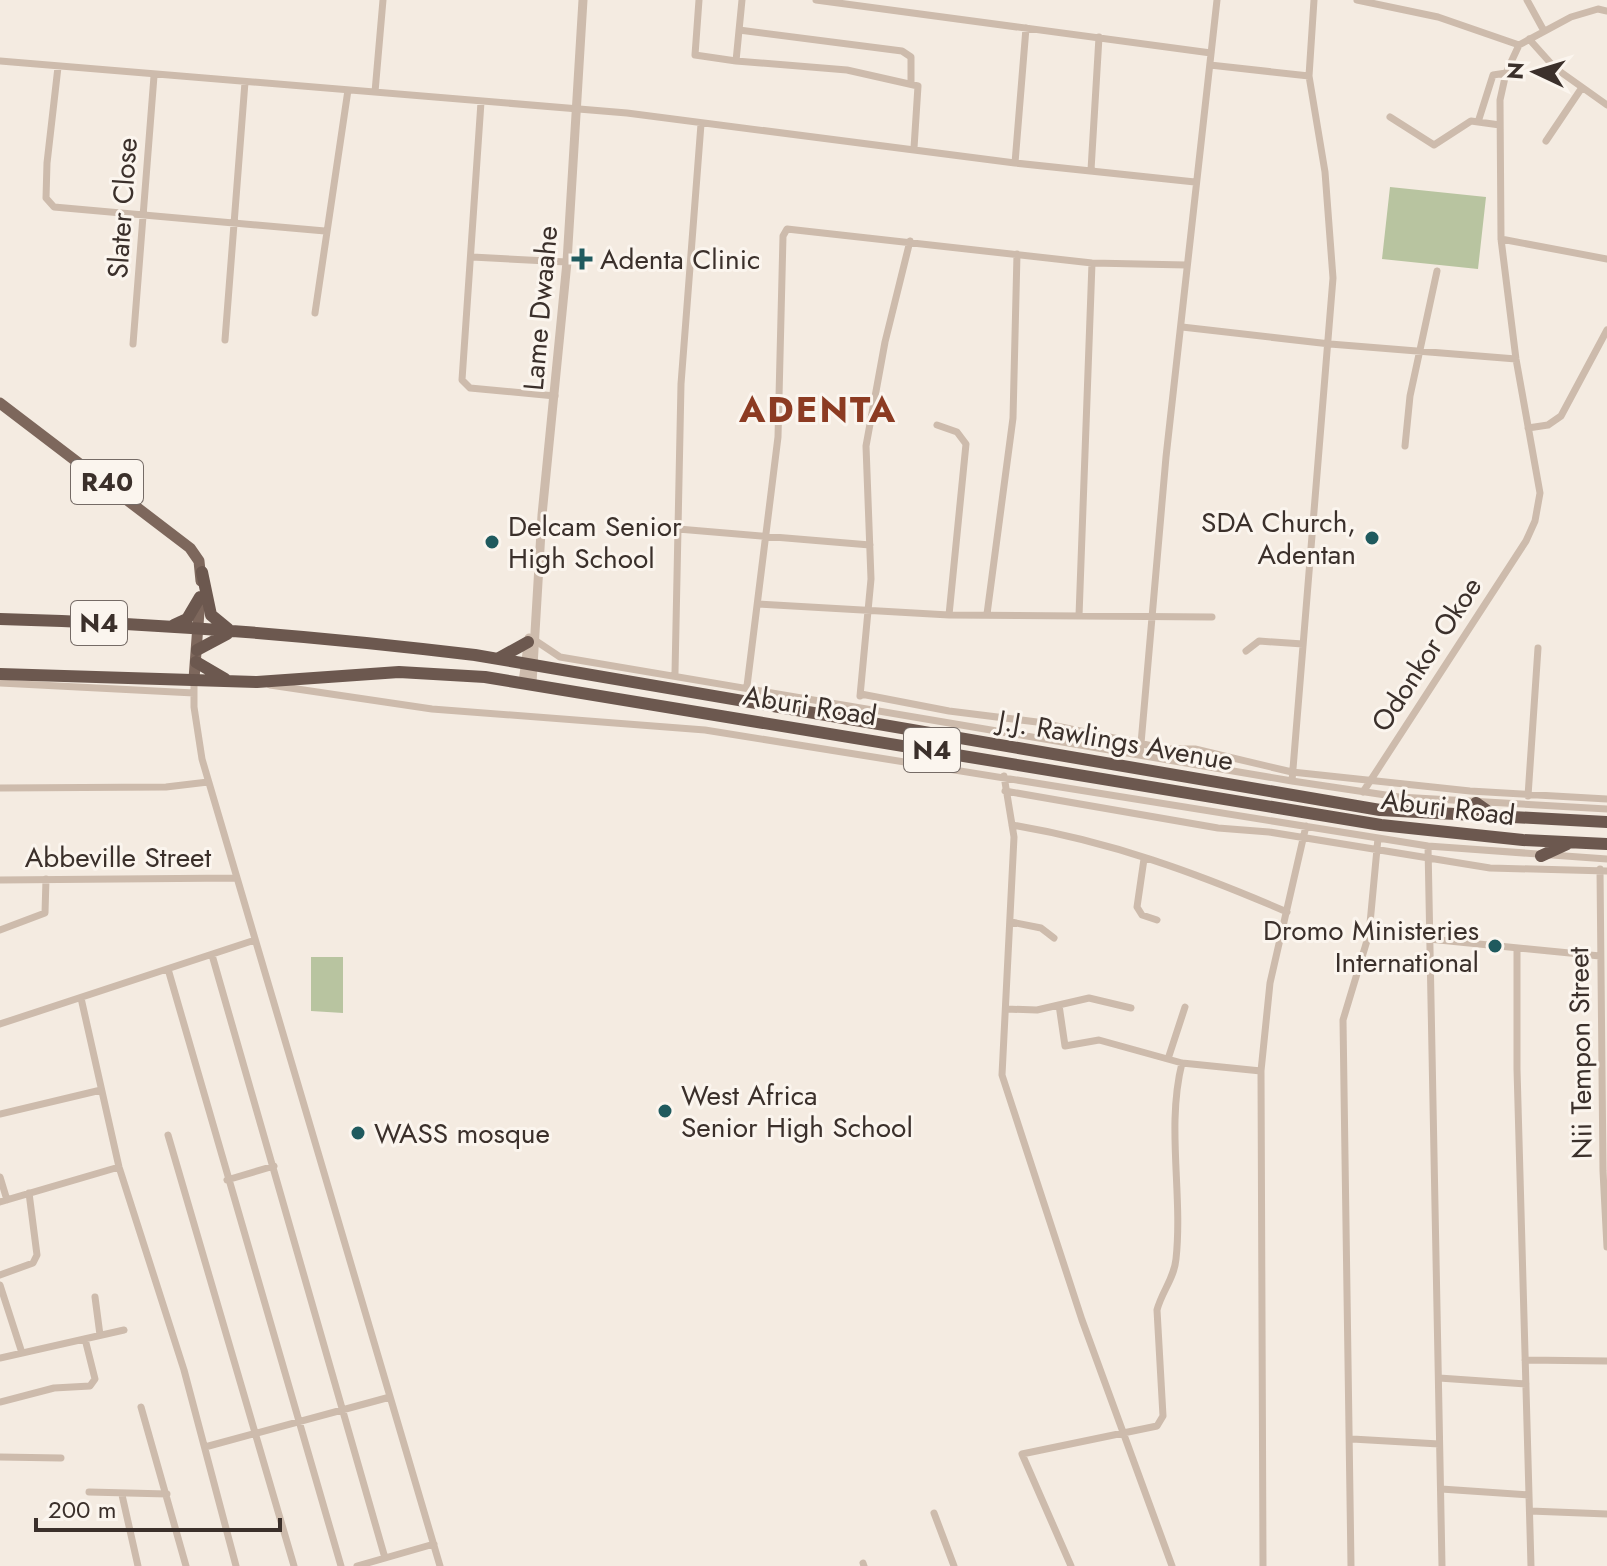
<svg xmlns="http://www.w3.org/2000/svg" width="1607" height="1566" font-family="Jost,sans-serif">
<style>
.garden{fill:#b8c4a0}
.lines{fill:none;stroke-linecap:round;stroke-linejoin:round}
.minor{stroke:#cdbbac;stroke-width:7}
.tertiary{stroke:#cdbbac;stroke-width:9}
.primary{stroke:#7d675c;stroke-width:11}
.trunk{stroke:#6c584f;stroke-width:12}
.poi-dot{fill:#1f5a5e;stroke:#fbf5ee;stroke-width:3}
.labels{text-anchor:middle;stroke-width:6;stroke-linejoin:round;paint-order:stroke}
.shield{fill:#fbf5ee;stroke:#756b66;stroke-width:2}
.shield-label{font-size:26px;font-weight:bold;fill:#3b302b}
.street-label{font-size:28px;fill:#3b302b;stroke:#fbf5ee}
.poi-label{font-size:28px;fill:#3b302b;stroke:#fbf5ee;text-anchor:start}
.district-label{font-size:36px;font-weight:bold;letter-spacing:2px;fill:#8c3b22;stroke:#fbf5ee}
</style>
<rect width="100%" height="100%" fill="#f4ebe1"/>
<path class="garden" d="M1390 187 1486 197 1478 269 1382 259Z
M311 957H343V1013L311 1011Z"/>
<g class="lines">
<path class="minor" d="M699 0 695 55 736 61
M742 0 736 61 847 70 918 86 914 148
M816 0 1211 53
M1357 0 1438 17 1519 45
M1527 0 1544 31
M739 30 902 51 911 57V83
M1529 39 1555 68 1607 105
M0 61 627 113 1015 163 1195 182
M1210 65 1309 76
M58 67 47 163 46 198 54 207 325 231
M375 92 383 0
M481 102 462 380 470 388 555 396
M1390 117 1434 145 1471 121 1500 125
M1479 119 1493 75 1506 73
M1546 141 1581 89
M1015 163 1026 28
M1091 170 1099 37
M1501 239 1607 259
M472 257 567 262
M315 313 348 90
M1182 327 1330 344 1516 359
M225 340 245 82
M133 344 154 76
M937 425 957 432 966 444 949 615
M1528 428 1548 425 1561 416 1607 330
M1405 446 1410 396 1437 271
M678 529 870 545
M758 604 949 615 1212 617
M987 614 1013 418 1017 254
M1079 616 1092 263
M536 641 560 657 1292 781 1399 797 1607 809
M1246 651 1259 641 1303 644
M675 673 681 384 701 124
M194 679V707L202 759 440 1566
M0 683 194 693
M270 685 432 709 705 730 1428 846 1607 859
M747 686 778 437 783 236 787 229 1092 263 1186 265
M861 694 949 711 1037 722 1167 749H1195L1292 772 1470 791 1607 799
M860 696 871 579 866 446 885 342 910 241
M1140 755 1166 457 1217 0
M1004 776 1014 837 1002 1075 1082 1320 1172 1566
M1292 781 1333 278 1325 172 1309 76 1314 0
M0 788 166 787 208 782
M1005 791 1218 828 1269 832 1490 868 1607 871
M1363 792 1526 541 1535 521 1540 493 1516 359 1501 239 1500 100 1506 73 1519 45 1571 17 1598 9 1607 11
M1528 796 1538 648
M1012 825C1109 841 1197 873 1287 912
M1428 846 1442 1566
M1144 859 1137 907 1142 915 1157 920
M1600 869 1603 1171 1607 1247
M0 880 237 878
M1011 922 1041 928 1054 938
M0 930 45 913 46 879
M1429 939 1600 956
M1517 948V1069L1531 1566
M212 955 385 1558
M168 969 341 1566
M81 998 119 1167 184 1370 236 1566
M1059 1005 1065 1046 1099 1040 1182 1063 1261 1071
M1006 1009 1037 1010 1089 998 1131 1008
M0 1024 255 940
M1168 1059 1185 1007
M0 1114 101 1090
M168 1135 294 1566
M0 1177 7 1200
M227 1180 274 1166
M0 1202 119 1167
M0 1275 33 1263 37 1255 29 1193
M0 1285 22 1353
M95 1297 100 1335
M0 1358 124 1330
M1525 1360 1607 1361
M1439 1378 1526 1384
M0 1402 54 1388 90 1386 95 1379 85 1339
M141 1407 186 1566
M1352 1439 1439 1444
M205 1447 390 1397
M0 1457 61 1458
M1441 1489 1529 1495
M89 1492 167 1494
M122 1495 138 1566
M1530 1511 1607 1514
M934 1513 954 1566
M863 1563 864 1566
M357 1566 434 1544
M1071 1566 1022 1454 1157 1426 1163 1416 1157 1310C1162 1291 1174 1279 1176 1259 1183 1194 1166 1127 1182 1063
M1263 1566 1261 1071 1270 983 1306 826
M1351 1566 1343 1020 1369 934 1378 838"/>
<path class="tertiary" d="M523 682 529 638
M532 683 542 515 567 262 583 0"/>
<path class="primary" d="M0 403 190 548 199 561 201 581
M194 679 200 598"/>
<path class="trunk" d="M202 572 211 615 228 629
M0 619C159 623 317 636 475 655L1380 810 1607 822
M174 625 187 619 200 597
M197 650 227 634
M499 658 528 642
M196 662 225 679
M0 674 257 682 399 672 485 677 1381 825 1523 840 1607 844
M1476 803 1497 818
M1541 856 1567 844"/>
</g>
<g class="poi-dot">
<path d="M578 247h8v8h8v8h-8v8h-8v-8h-8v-8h8z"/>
<circle cx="1372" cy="538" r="8"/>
<circle cx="492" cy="542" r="8"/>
<circle cx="1495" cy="946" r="8"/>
<circle cx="665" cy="1111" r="8"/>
<circle cx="358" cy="1133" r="8"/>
</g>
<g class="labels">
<g class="shield">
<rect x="71" y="460" width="72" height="44" rx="6"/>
<rect x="71" y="601" width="56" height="44" rx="6"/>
<rect x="904" y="728" width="56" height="44" rx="6"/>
</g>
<g class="shield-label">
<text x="107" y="491">R40</text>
<text x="99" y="632">N4</text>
<text x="932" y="759">N4</text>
</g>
<g class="street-label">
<text transform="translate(122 208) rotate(-86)" y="10">Slater Close</text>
<text transform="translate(540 308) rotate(-85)" y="10">Lame Dwaahe</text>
<text transform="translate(1426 654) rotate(-57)" y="10">Odonkor Okoe</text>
<text transform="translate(810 705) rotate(9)" y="10">Aburi Road</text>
<text transform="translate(1116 740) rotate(10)" y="10">J.J. Rawlings Avenue</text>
<text transform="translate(1448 807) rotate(7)" y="10">Aburi Road</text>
<text x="118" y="867">Abbeville Street</text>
<text transform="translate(1580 1053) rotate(-91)" y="10">Nii Tempon Street</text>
</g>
<g class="poi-label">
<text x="600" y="269">Adenta Clinic</text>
<text x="1356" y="532" text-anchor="end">SDA Church,<tspan x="1356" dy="32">Adentan</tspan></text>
<text x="508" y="536">Delcam Senior<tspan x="508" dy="32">High School</tspan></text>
<text x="1479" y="940" text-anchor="end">Dromo Ministeries<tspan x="1479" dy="32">International</tspan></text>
<text x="681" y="1105">West Africa<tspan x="681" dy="32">Senior High School</tspan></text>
<text x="374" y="1143">WASS mosque</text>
</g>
<g class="district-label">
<text x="818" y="422">ADENTA</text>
</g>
</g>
<g transform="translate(1535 72) rotate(274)" stroke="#fbf5ee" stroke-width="6" paint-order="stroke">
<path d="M0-6L14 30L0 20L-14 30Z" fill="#3b302b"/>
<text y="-12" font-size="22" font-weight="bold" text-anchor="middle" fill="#3b302b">N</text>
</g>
<path d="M36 1518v12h244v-12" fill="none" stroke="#3b302b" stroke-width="4"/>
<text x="48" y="1518" font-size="24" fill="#3b302b" stroke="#fbf5ee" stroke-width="6" paint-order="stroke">200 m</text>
</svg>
